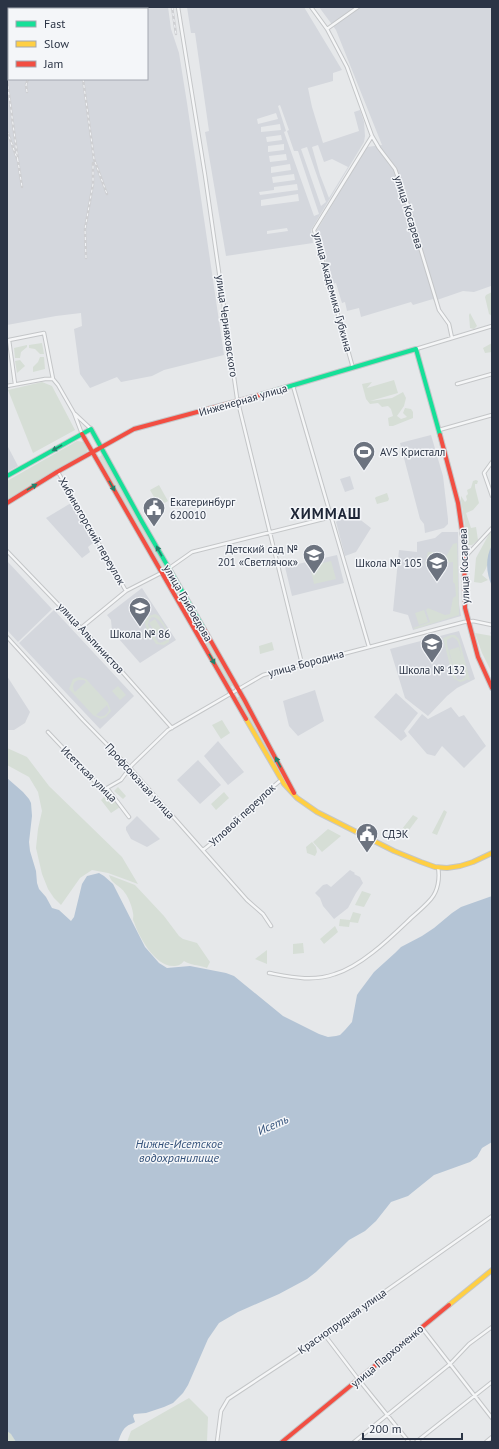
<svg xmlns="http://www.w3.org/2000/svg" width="499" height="1449" font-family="'PT Sans',sans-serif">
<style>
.built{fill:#d4d7dd;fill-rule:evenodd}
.green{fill:#d6ded6;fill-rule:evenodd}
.water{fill:#b4c4d5}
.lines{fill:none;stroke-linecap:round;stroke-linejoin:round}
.stream{stroke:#b4c4d5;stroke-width:1}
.street-casing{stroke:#c4c6c8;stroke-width:4.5}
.fast-casing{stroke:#c4c6c8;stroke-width:6}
.slow-casing{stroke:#c4c6c8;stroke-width:6}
.jam-casing{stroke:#c4c6c8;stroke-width:6}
.street{stroke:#f5f6f7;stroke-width:2.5}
.fast{stroke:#16e098;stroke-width:4}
.slow{stroke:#ffcf43;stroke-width:4}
.jam{stroke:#f24e42;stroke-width:4}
.rail-casing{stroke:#cecfd2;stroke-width:2.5}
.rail{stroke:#f4f6f9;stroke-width:1;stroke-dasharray:3;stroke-linecap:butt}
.oneway{fill:#22816a}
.labels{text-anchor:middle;stroke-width:3;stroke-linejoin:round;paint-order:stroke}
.street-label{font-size:11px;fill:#2b3445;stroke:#f4f6f9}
.poi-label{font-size:11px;fill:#2b3445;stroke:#f4f6f9;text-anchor:start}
.water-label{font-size:12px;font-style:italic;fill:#34527a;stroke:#f4f6f9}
.district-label{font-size:15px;font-weight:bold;letter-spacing:1px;fill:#1d2536;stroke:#f4f6f9}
</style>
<rect width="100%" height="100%" fill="#e6e8ea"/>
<path class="built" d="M7 7H168L171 29 179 53 187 103 224 355 164 370 152 376 121 382 117 377 90 388 80 374 74 329 82 326 81 313 56 316 7 325ZM9 9H147V79H9Z
M187 7H304L336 60 342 70 333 73V81L308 88 312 107 323 143 359 131 354 112 360 110 364 122 365 136 364 142 311 230 313 243 226 256 205 132 209 131 195 33H191ZM280 105 289 130 287 131 294 151H298L319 214 314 216 284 132 286 131 278 106ZM276 113 278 119 258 124 257 119ZM280 124 281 130 261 132V127ZM281 135 282 140 267 142 266 137ZM284 144V150L268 152V146ZM318 145 324 162 332 159 348 167 329 198 320 175 312 147ZM307 147 326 202 321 206 301 149ZM286 154 287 160 270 162 269 156ZM290 164 291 170 271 173V167ZM294 174 295 180 273 183 272 177ZM297 184 298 190 260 195 259 192 274 190V187ZM298 194 299 201 261 206V200ZM287 228 288 231 267 234V231Z
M319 7H492L491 286 474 292 463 291 434 301 433 299 413 305 411 302 361 317 359 308 347 311 345 302 342 303 341 300 336 283 332 284 317 230 367 147 382 145 336 30Z
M431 435 443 476 448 519V524L444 528 425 533 424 524 420 519 400 443Z
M7 445 18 466 7 472Z
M350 476 354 489 345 492 340 479Z
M71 503 94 542 88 547 90 552 82 558 46 518Z
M352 516 358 518 371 528 356 552 345 556 336 522 338 520Z
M442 532H458L459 604 461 616 413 630 408 615 393 611 399 550 417 552V542L435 538Z
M337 555 344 583 292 596 285 567Z
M7 561 52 609 18 642 7 630Z
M142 588 176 640 140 663 112 631 111 620 107 615Z
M54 610 134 696 100 729 19 643Z
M459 631 475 679 457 688 447 696 428 716 405 698 390 649Z
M7 676 30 712 25 723 14 730H7Z
M315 690 324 721 298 736 289 726 283 701Z
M396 693 418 713 404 731 407 736 401 741 374 717Z
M451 707 459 717 464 715 486 746 464 768 442 746 435 756 427 754 408 732 422 714 428 719Z
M218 741 244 772 228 785 204 756Z
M198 760 221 785 200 804 177 780Z
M137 816 160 839 147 847 131 839 126 830V827Z
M350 870 355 873 354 874 360 877 363 883 356 893 348 908 334 919 323 906 320 898 315 893 323 885 327 884 331 887Z"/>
<path class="green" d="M492 292V316L489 314 485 297 486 295Z
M470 313 477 326 474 329 470 328 469 315Z
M42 343 44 354H40L35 349 29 348V345Z
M492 343V352L485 353 483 348Z
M27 345V347L21 352 20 358H15L14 348Z
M40 357H44L45 369 33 372V367L38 362Z
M20 360 25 366 17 373 15 361Z
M394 380 398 393 370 401 392 398 403 392 406 398 404 406 397 416 401 419 407 417 403 413 405 408 411 409 413 412V418L393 426H389L388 418 393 416 391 409 388 406 382 407 378 403 370 404 366 399 362 384 372 382 367 388Z
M42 382 52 386 75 430 33 453 8 390Z
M77 441 85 442 88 448 86 454 7 500V481Z
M103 454 166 567 161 569 99 457Z
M476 480 478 481 477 484H475V487L479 503 473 510 466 513 471 528 476 527 478 540 472 545H468L461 500V496L465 502 467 500 466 496 468 494 467 490 471 488 473 481Z
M159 485 168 501 159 506 150 490Z
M387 493 389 499 388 501 377 504 375 498 376 497Z
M492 532C492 544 490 566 482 575L488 580 481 583 474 582 476 558 489 534Z
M457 543 459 615 415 629 413 628 430 622 426 610 428 608 445 615 450 614 453 598 456 596 455 584 453 582V562L438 564 428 569 425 564 428 552H438L443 557 447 555 453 544Z
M331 561 336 579 314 584 310 566Z
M170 574 234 685 230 687 165 576Z
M424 610 428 622 419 625 415 613Z
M155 614 159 616 170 634 169 642 164 645 156 644C150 634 135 618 155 614ZM152 617C160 617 169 633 167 640L160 643 158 642 148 625 149 620Z
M155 619 162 630 156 634 149 623Z
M475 633 492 636V673L482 653Z
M451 635H455L459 639 470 680H468L467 679 464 681 460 682 453 678 443 638ZM452 637C460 639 460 649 461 656L459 647 449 650 454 669 464 667 466 674 465 677 461 680 457 679 455 675 447 644V640Z
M272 642 274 650 260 654 259 646Z
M79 677 86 679 108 703 111 711 106 717 101 719 93 715 69 689 73 679ZM79 680H84L86 682 75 692C72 688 73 684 76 681ZM107 705 109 710C107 716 101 718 96 715Z
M118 686 126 695 120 700 112 691Z
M240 696 281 770 278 772 236 698Z
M222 720 230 733 221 739 212 725Z
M7 748 27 757 49 786 122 857 138 884 108 873 92 870 80 878 61 905 54 898 48 889 42 874 36 848 38 829 42 811 38 792 29 777 7 765Z
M118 787 126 796 123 799 114 791Z
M109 792 120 807 111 813 101 800Z
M224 792 229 798 216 810 211 804Z
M444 810 447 812 437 835 432 833Z
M413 815 418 818 409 830 402 829Z
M328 829 341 836 322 852 313 842Z
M312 842 316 847 317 852 315 856 307 853 306 847Z
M109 875 135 885 164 916 179 936 183 939 197 943 210 962 207 968C200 965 189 965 184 961 181 965 178 966 173 966 155 966 139 937 134 922 132 919 134 917 133 913 132 907 129 898 125 893 121 886 111 884 109 875Z
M362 891 371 894 364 907 355 905Z
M353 912 361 914 358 923 350 922 349 927 339 926 340 919 350 920Z
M335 926 338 932 324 944 320 939Z
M303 943 304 953 293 954V944Z
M267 950V964L255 959Z
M189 1398 208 1417 207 1442H127L131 1431Z
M7 1431 11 1433 16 1442H7Z"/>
<path class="water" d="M492 545V586C486 573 485 558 492 545Z
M7 778 23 792 29 799 31 803 32 816 29 842 30 851 36 871 37 883 39 889 46 897 52 908 59 910 71 921 74 917 82 884 87 876 99 873 104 876 113 884 145 947 159 963 167 968 190 966 226 973 234 976 283 1016 319 1034 328 1037 336 1036 340 1035 345 1030 352 1022 357 995 359 992 374 972 395 953 401 947 422 936 434 928 452 913 461 907 492 896V1142L482 1148 477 1157 470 1162 434 1175 408 1196 391 1202 376 1221 365 1231 349 1240 316 1272 307 1279 279 1294 238 1312 219 1323 208 1339 188 1385 183 1393 173 1403 164 1407 146 1413 134 1414 133 1416 135 1422C132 1424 129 1424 126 1427 122 1430 120 1437 118 1442H16L11 1434 7 1431Z"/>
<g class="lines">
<path class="stream" d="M491 633H492"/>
<g class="street-casing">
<path id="street" d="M178 7 205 175 237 398 302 664
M311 7 327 29 347 67 372 136 379 148 395 169 410 211 413 224 439 310 449 324 452 338
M327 29 358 7
M416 349 492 326
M353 368 314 230 372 136
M15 384 9 340 44 333 53 379 58 385 74 413 82 434
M457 384 492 374
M7 386 45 379H53
M293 386 369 647
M75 414 91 429
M439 430 492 415
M492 462 484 473 492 496
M58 472 126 591
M7 551 108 656 172 728
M465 557 492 528
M81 628 126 591 165 571 192 552 355 511
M7 637 83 720 130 768 247 900 263 914 271 926
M48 732 103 790 107 788 129 817
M107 788 121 780 132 765 168 730 263 675 464 622 473 621 492 625
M203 850C231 829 254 802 281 780
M269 973C291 977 313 982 335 974 362 966 391 937 411 918 418 912 425 906 431 899 438 891 440 878 438 867
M422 1328 492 1418
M324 1334 359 1380 409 1442
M217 1442 221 1411 228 1399 299 1352 492 1216
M354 1442 450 1364 469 1344 492 1327
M416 1442 492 1382
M486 1442 492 1437"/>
</g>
<g class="fast-casing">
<path id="fast" d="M260 395 416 349 440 435
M7 476 91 429 141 520 204 629"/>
</g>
<g class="slow-casing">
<path id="slow" d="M246 719 284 784 297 798 317 812 394 851 421 862 435 867 447 868 460 866 473 862 492 853
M449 1305 492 1270"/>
</g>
<g class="jam-casing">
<path id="jam" d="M82 434 246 719
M440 435 458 503 464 544 465 608 478 657 492 688
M7 503 57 472 134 429 260 395
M204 629 245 701 294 793
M282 1442 449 1305"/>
</g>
<use href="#street" class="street"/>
<use href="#fast" class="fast"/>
<use href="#slow" class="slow"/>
<use href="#jam" class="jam"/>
<g class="rail-casing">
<path id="rail" d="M37 7V9
M67 7V9
M172 7 176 34
M83 79 94 159 107 194
M7 80 18 161
M27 92 26 85 28 79
M7 131 18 161 22 187
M86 258 85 229 93 184V163"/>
</g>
<use href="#rail" class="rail"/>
</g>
<defs><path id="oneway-solid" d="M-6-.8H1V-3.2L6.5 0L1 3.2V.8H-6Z"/></defs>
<g class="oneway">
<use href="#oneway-solid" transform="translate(57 448) rotate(150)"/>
<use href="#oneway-solid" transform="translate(112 486) rotate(60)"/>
<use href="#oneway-solid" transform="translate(32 487) rotate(-31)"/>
<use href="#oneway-solid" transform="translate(159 551) rotate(-119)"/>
<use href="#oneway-solid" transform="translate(212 659) rotate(60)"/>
<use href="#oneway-solid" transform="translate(278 762) rotate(-118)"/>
</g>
<defs>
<g id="stadium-pin" transform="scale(1.15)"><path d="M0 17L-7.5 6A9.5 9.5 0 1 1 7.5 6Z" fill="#6c737f" stroke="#f4f6f9"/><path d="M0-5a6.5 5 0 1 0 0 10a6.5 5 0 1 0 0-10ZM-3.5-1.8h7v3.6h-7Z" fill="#fff"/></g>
<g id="civic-pin" transform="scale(1.15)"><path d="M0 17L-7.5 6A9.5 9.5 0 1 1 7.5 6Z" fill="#6c737f" stroke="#f4f6f9"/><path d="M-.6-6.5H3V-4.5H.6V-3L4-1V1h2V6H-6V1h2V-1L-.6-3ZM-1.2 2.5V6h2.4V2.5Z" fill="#fff"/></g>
<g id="school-pin" transform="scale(1.15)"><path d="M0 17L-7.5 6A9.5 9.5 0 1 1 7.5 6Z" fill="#6c737f" stroke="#f4f6f9"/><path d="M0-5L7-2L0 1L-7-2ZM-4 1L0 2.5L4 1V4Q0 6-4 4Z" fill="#fff"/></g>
</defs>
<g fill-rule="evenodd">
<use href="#stadium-pin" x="364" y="452"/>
<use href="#civic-pin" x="154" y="508"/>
<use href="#school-pin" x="314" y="555"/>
<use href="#school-pin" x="437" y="563"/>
<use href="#school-pin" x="140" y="608"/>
<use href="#school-pin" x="432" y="644"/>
<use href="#civic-pin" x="367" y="834"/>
</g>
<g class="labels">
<g class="street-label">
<text transform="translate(409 212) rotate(73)" y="4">улица Косарева</text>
<text transform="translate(333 292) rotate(75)" y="4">улица Академика Губкина</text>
<text transform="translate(227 326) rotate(82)" y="4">улица Черняховского</text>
<text transform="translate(243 400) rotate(-16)" y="4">Инженерная улица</text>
<text transform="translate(92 531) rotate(60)" y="4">Хибиногорский переулок</text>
<text transform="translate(464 566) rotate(-92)" y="4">улица Косарева</text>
<text transform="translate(188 603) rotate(60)" y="4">улица Грибоедова</text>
<text transform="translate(91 638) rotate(47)" y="4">улица Альпинистов</text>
<text transform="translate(306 663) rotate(-15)" y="4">улица Бородина</text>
<text transform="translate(89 774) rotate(45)" y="4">Исетская улица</text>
<text transform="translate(140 781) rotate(48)" y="4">Профсоюзная улица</text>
<text transform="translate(242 815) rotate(-43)" y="4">Угловой переулок</text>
<text transform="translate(342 1321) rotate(-35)" y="4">Краснопрудная улица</text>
<text transform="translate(387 1356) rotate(-40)" y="4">улица Пархоменко</text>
</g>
<g class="poi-label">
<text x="380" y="456">AVS Кристалл</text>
<text x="170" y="506">Екатеринбург<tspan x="170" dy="13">620010</tspan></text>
<text x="298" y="553" text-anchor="end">Детский сад №<tspan x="298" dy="13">201 «Светлячок»</tspan></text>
<text x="422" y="567" text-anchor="end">Школа № 105</text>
<text x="140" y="638" text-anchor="middle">Школа № 86</text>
<text x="432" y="674" text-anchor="middle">Школа № 132</text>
<text x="382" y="838">СДЭК</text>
</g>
<g class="water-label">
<text transform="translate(273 1125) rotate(-24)" y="4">Исеть</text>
<text x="179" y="1148">Нижне-Исетское<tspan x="179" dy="14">водохранилище</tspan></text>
</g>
<g class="district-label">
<text x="326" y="519">ХИММАШ</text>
</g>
</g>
<rect width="499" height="1449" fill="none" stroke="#2b3445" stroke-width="16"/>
<rect x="8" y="8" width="140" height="72" fill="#f4f6f9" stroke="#a4a8b1"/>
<rect x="16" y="21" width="20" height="6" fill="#16e098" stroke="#a4a8b1"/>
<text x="44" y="28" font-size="12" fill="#2b3445">Fast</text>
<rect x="16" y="41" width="20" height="6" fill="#ffcf43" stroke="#a4a8b1"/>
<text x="44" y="48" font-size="12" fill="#2b3445">Slow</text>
<rect x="16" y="61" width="20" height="6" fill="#f24e42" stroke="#a4a8b1"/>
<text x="44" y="68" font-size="12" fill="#2b3445">Jam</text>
<path d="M363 1433v6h99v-6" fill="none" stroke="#2b3445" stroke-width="2"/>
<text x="369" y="1433" font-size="12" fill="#2b3445" stroke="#f4f6f9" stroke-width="3" paint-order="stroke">200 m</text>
</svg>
